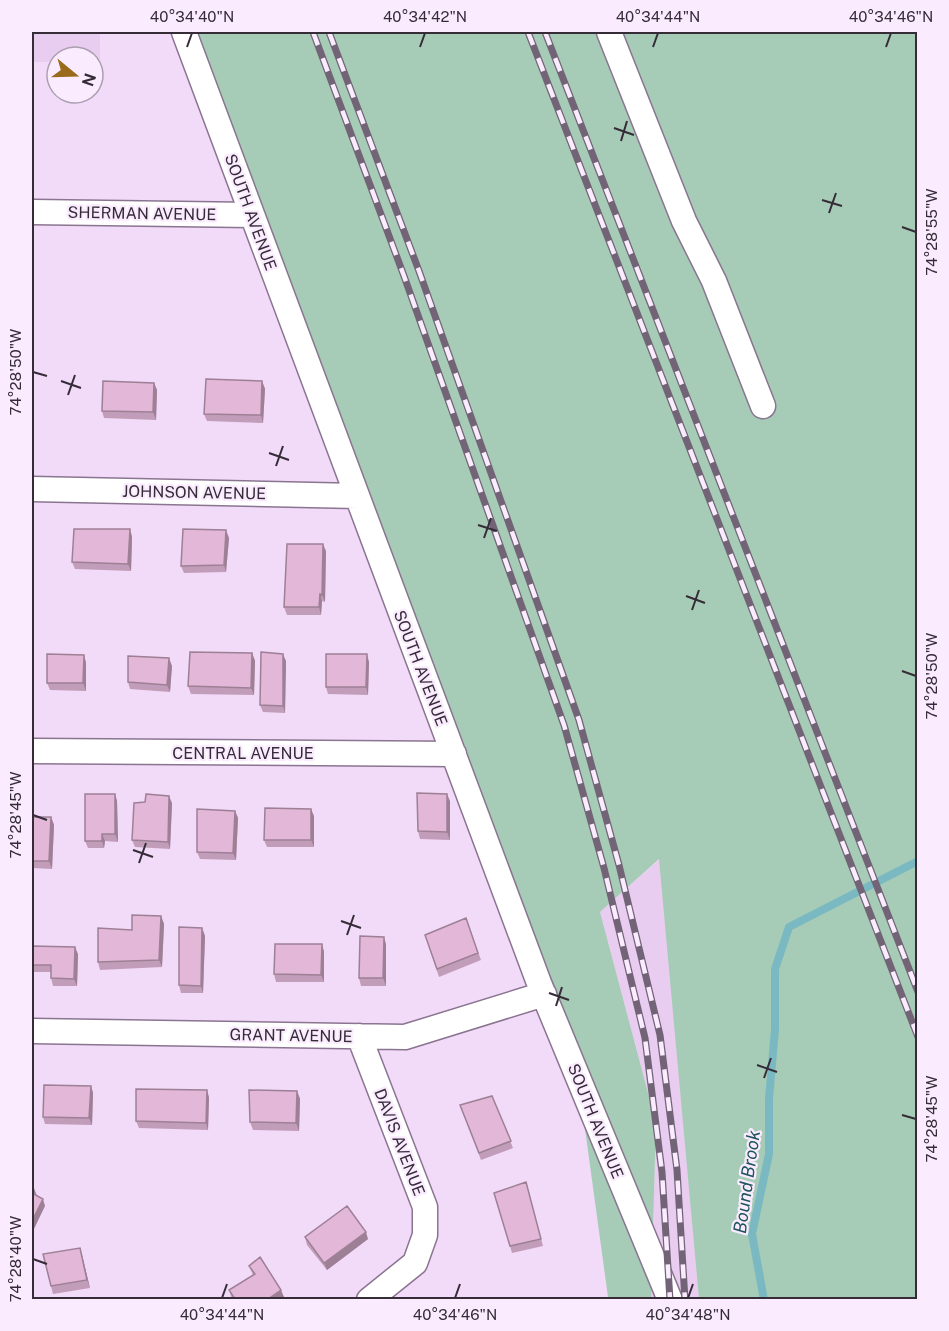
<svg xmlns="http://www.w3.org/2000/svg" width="949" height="1331" font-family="'Public Sans',sans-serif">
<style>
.built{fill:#e8cdf1}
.green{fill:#a6cbb6}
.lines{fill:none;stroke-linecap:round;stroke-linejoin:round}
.stream{stroke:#7bb9c2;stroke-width:8}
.minor-casing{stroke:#8a7590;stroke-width:27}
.minor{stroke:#fff;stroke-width:24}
.rail-casing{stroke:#726476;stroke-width:7}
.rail{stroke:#faebfe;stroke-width:4.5;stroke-dasharray:14;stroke-linecap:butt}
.wall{fill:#c29db9}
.shaded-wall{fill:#9e8096}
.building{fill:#e2b7d7;stroke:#9e8096;stroke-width:1.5}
.ticks{fill:none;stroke:#352c38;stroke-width:2}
.labels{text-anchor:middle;stroke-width:4.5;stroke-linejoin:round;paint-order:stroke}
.street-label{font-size:16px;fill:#352c38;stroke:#faebfe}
.water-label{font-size:18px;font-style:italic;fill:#1e545b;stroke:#faebfe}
.neatline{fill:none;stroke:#352c38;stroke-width:2}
.ticks-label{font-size:15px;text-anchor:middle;fill:#352c38}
</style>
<rect width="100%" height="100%" fill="#f2daf9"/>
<path class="built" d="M32 32H100V62H93V57H57V62H32Z
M660 859 699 1299H651L656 1123 600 912Z"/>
<path class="green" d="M177 32H917V1299H699L659 859 600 912 656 1123 651 1299H606L608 1297 576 1063Z"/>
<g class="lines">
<path class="stream" d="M764 1300 752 1234 769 1154V1099L775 1029V969L789 927 918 861"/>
<g class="minor-casing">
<path id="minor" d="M184 32 539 983 670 1300
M609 32 684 221 714 281 763 406
M32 212 252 215
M32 489 357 496
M32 751 454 754
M32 1031 405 1037 544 994
M359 1036 425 1207V1235L415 1263 369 1300"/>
</g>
<use href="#minor" class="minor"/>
<g class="rail-casing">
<path id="rail" d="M313 32 404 276 564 725 604 868 645 1038 662 1172 670 1300
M329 32 419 271 579 720 619 865 660 1035 677 1170 685 1300
M528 32 918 1037
M545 32 918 992"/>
</g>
<use href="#rail" class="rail"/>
</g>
<path class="wall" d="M262 381 265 389 263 423 207 421 204 414Z
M154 383 157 390 156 420 104 418 102 411Z
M130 529 132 537 131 571 75 569 72 562Z
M229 538 226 572 184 573 181 566Z
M326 551 325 602 322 601 321 615H287L284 607Z
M252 653 255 661 254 695 191 694 188 686Z
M84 655 86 663V691L50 690 47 683Z
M286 661 285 713 263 712 260 705Z
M369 662 368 695 328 694 326 687Z
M172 666 170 692 130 689 128 682Z
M115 794 117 801 118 842 105 841 104 848H88L85 841Z
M450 801V840L420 839 418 831Z
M145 802 172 803 170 849 135 847 132 840Z
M235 811 238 818 236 860 200 859 197 852Z
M314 816V847H267L264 840Z
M32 817H51L54 825 52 869 32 868Z
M161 916 164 924 162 967 100 970 98 962 132 930Z
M466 918 481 960 439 977 425 935Z
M202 928 205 936 203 993H181L179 985Z
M322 944 324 952V982H276L274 974Z
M386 944V986H361L359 978Z
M32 946 78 954 77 986H53L51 978V972H32Z
M91 1086 93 1093 92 1125 45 1124 43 1117Z
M297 1091 300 1099 299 1131 253 1130 250 1122Z
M492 1096 513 1148 481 1160 460 1105Z
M209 1097 208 1130 139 1128 136 1121Z
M526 1182 543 1246 512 1253 510 1246Z
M305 1237 368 1239 327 1270 307 1245Z
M80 1248 82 1255 90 1288 53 1294 51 1286Z
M249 1266 284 1297 280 1299H232L229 1290 253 1275Z"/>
<path class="shaded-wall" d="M262 381 265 389 263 423 261 415Z
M154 383 157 390 156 420 153 412Z
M130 529 132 537 131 571 128 564Z
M226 530 229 538 226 572 224 565Z
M323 544 326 551 325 602 322 595Z
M320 594 322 601 321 615 319 607Z
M252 653 255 661 254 695 251 688Z
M283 654 286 661 285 713 283 706Z
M367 654 369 662 368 695 366 687Z
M84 655 86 663V691L83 683Z
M169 658 172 666 170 692 167 685Z
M115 794 117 801 118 842 115 834Z
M447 794 450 801V840L447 832Z
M169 796 172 803 170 849 168 842Z
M311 809 314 816V847L311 840Z
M235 811 238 818 236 860 233 853Z
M51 817 54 825 52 869 49 861Z
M102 834 105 841 104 848 102 841Z
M161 916 164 924 162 967 159 960Z
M202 928 205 936 203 993 201 986Z
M384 937 386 944V986L383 978Z
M322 944 324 952V982L321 975Z
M75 947 78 954 77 986 74 979Z
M91 1086 93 1093 92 1125 89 1118Z
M207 1090 209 1097 208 1130 206 1123Z
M297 1091 300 1099 299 1131 296 1123Z
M34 1188 37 1196 32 1193Z
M43 1199 45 1206 34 1229 32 1221Z
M366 1232 368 1239 327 1270 324 1263Z
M80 1248 82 1255 90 1288 87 1280Z
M281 1290 284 1297 280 1299H268Z"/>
<path class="building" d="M206 379 262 381 261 415 204 414Z
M103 381 154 383 153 412 102 411Z
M74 529H130L128 564 72 562Z
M183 529 226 530 224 565 181 566Z
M287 544H323L322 595 320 594 319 607H284Z
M190 652 252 653 251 688 188 686Z
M261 652 283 654V706L260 705Z
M47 654 84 655 83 683H47Z
M326 654H367L366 687H326Z
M128 656 169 658 167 685 128 682Z
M417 793 447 794V832L418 831Z
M85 794H115V834H102V841H85Z
M146 794 169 796 168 842 132 840 134 803 145 802Z
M265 808 311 809V840H264Z
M197 809 235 811 233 853 197 852Z
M32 817H51L49 861H32Z
M132 915 161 916 159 960 98 962V928L132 930Z
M466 918 478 953 437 969 425 935Z
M179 927 202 928 201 986 179 985Z
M360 936 384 937 383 978H359Z
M275 944H322L321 975 274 974Z
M32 946 75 947 74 979 51 978V965H32Z
M44 1085 91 1086 89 1118 43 1117Z
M136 1089 207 1090 206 1123 136 1121Z
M249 1090 297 1091 296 1123 250 1122Z
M492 1096 511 1141 479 1153 460 1105Z
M526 1182 541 1239 510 1246 494 1193Z
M32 1193 43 1199 32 1221Z
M347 1206 366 1232 324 1263 305 1237Z
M80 1248 87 1280 51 1286 43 1254Z
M260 1257 281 1290 268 1299H235L229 1290 255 1274 249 1266Z"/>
<path class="ticks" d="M187 47 192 33M420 47 425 33M653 47 658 33M886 47 891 33M614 128 634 135M621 141 627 121M822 200 842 206M829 213 836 193M902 227 916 232M33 372 47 376M61 381 81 388M68 395 75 375M269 453 289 460M276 466 283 446M478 525 497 531M484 538 491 518M686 596 705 603M692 610 699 590M902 671 916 676M33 815 47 820M133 850 153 857M139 863 146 843M341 921 361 928M347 935 354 915M549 993 569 1000M556 1006 562 987M757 1065 777 1072M764 1078 771 1058M902 1115 916 1119M33 1259 47 1264M222 1298 227 1284M455 1298 460 1284M688 1298 693 1284"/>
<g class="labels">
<g class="street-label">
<text transform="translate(251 212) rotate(70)" y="6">SOUTH AVENUE</text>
<text transform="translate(142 213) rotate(1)" y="6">SHERMAN AVENUE</text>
<text transform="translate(194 492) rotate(1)" y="6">JOHNSON AVENUE</text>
<text transform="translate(421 668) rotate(69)" y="6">SOUTH AVENUE</text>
<text x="243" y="759">CENTRAL AVENUE</text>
<text transform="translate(291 1035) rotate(1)" y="6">GRANT AVENUE</text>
<text transform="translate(596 1121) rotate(68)" y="6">SOUTH AVENUE</text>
<text transform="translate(400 1142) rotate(69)" y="6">DAVIS AVENUE</text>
</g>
<g class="water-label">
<text transform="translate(747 1182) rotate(-82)" y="6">Bound Brook</text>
</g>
</g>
<rect width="949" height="1331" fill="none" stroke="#faebfe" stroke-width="66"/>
<g transform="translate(75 75) rotate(109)"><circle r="28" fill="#faebfe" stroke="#ab9faf" stroke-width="1.5"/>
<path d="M0-4.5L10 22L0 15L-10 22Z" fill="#996a1a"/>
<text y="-9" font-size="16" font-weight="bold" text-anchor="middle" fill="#352c38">N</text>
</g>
<rect x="33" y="33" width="883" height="1265" class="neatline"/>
<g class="ticks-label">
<text x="192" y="22">40°34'40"N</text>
<text x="425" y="22">40°34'42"N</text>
<text x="658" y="22">40°34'44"N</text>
<text x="891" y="22">40°34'46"N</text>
<text transform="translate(932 232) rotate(-90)" y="5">74°28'55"W</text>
<text transform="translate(16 372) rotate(-90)" y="5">74°28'50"W</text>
<text transform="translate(932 676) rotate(-90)" y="5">74°28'50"W</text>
<text transform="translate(16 815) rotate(-90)" y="5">74°28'45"W</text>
<text transform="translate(932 1119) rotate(-90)" y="5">74°28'45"W</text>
<text transform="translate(16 1259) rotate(-90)" y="5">74°28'40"W</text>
<text x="222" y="1320">40°34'44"N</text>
<text x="455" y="1320">40°34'46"N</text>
<text x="688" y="1320">40°34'48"N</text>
</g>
</svg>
